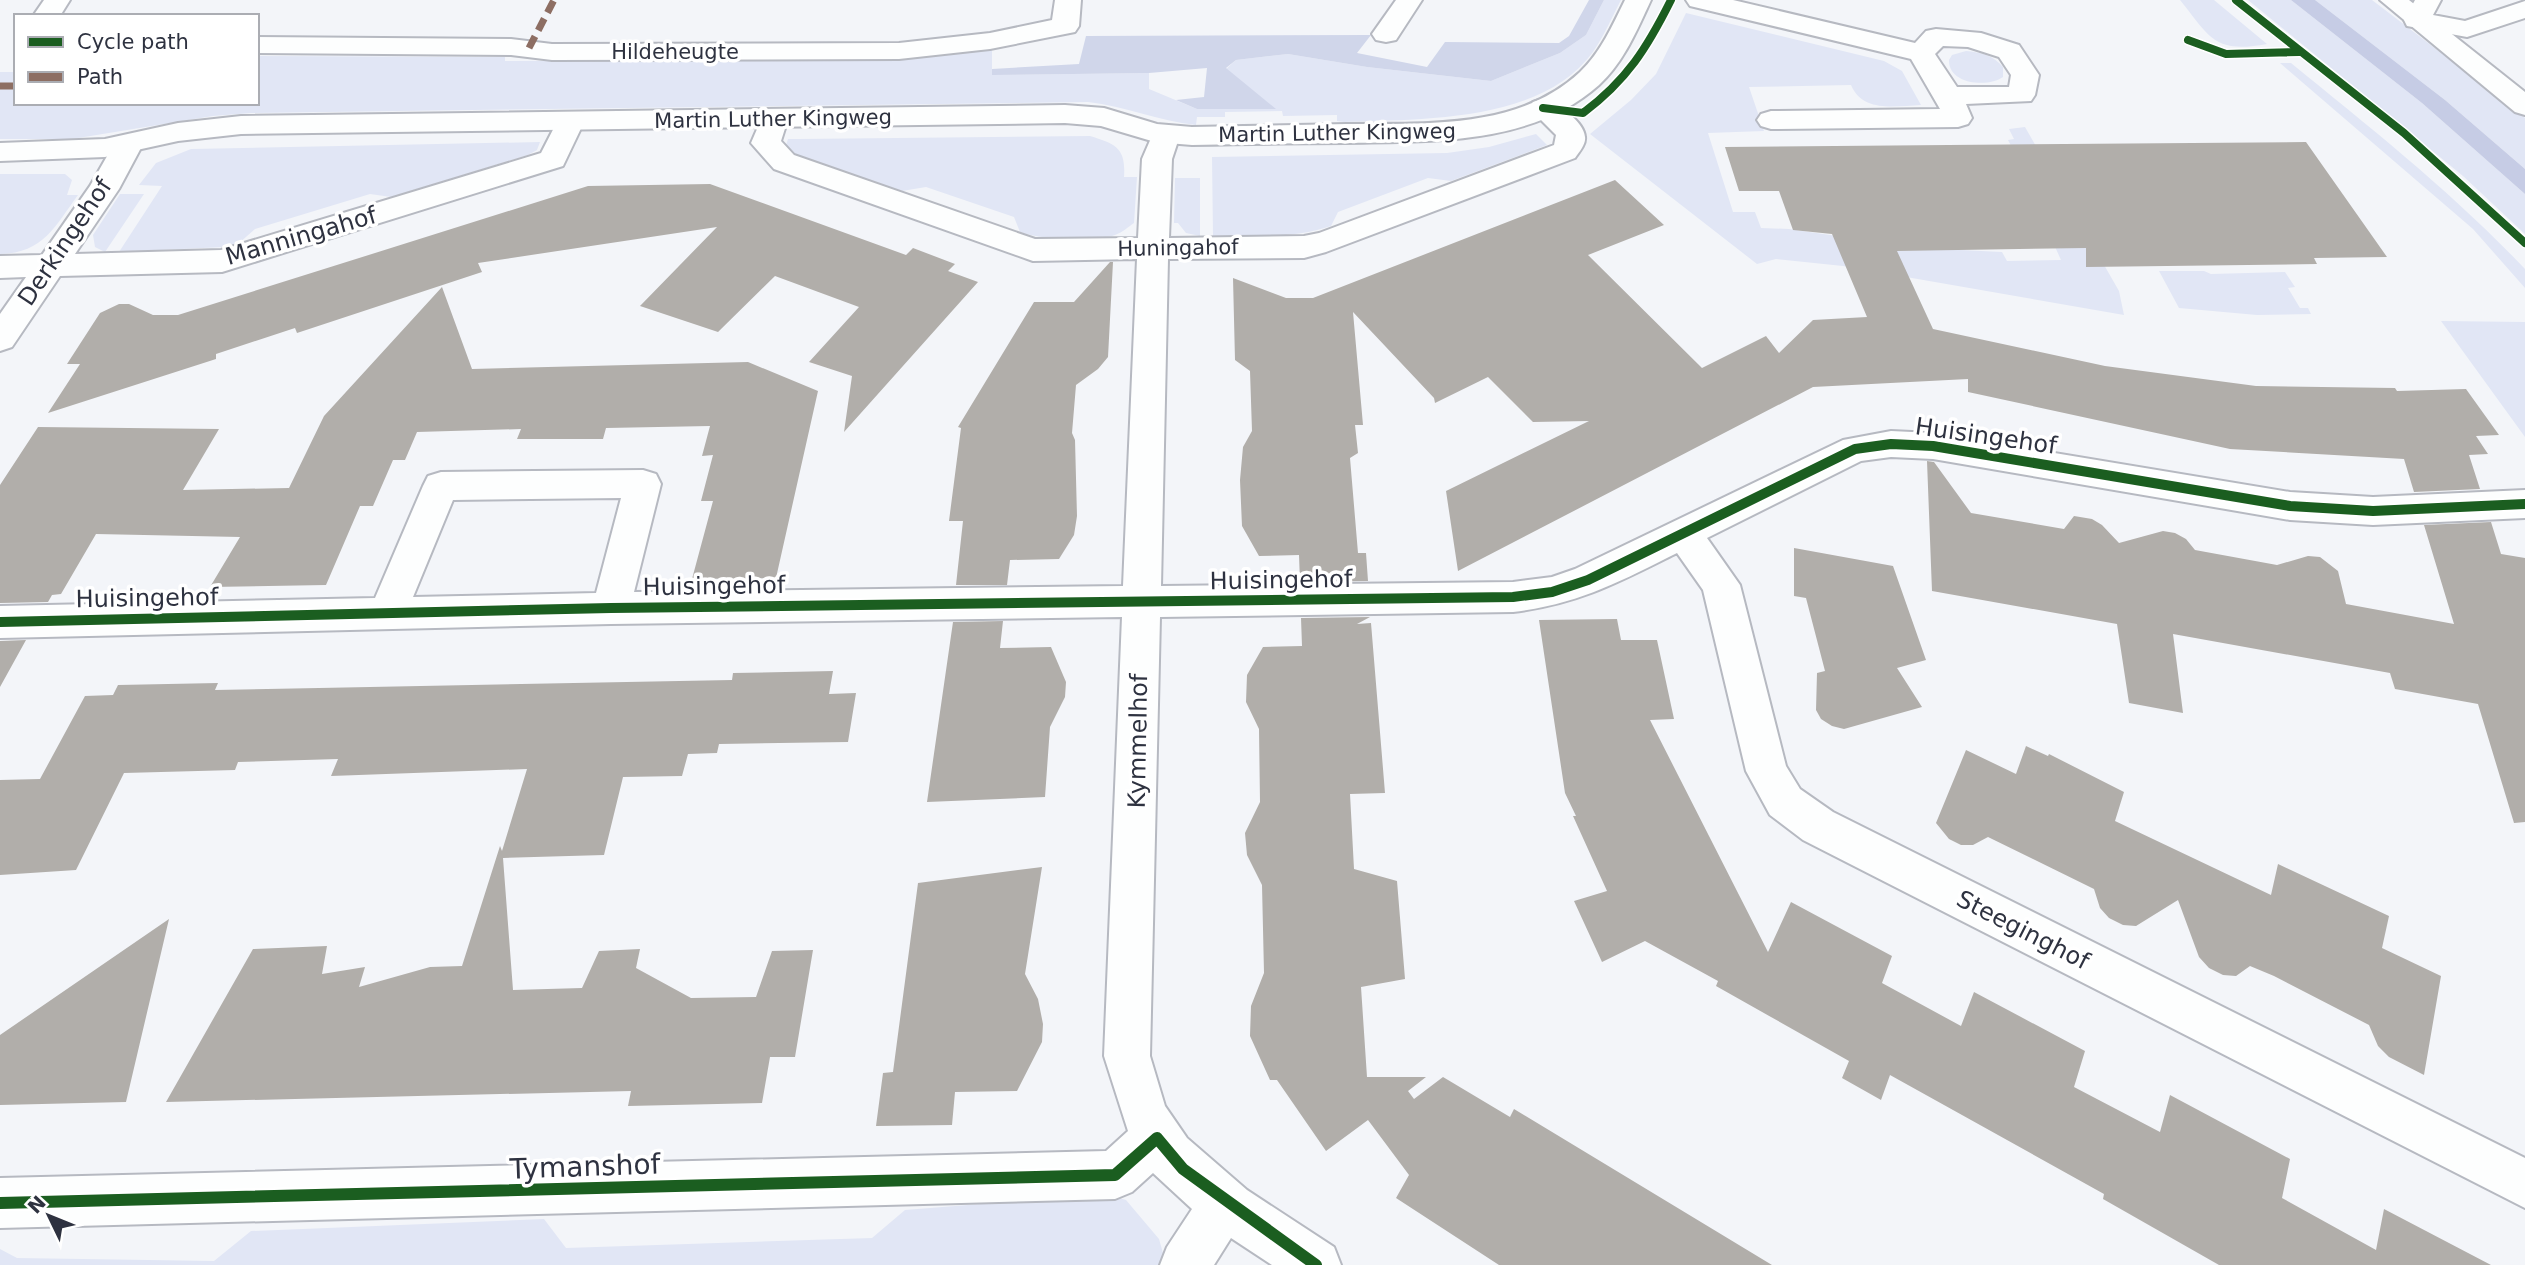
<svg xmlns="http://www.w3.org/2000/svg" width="2525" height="1265" font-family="'DejaVu Sans',sans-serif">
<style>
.green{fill:#e1e6f5}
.forest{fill:#d0d6ea}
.water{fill:#c6cce5}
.building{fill:#b1aeaa}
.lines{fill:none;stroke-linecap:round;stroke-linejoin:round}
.minor-casing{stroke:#b6b9c1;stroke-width:4}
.tertiary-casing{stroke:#b6b9c1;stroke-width:4}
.minor{fill:#fdfefe;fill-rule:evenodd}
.tertiary{fill:#fdfefe;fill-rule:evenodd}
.quiet{stroke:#8d6e63;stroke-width:7;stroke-dasharray:13 7;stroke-linecap:butt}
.cycleway-far2-casing{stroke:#fff;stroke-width:11}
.cycleway-far1-casing{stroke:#fff;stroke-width:14}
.cycleway-casing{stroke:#fff;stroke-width:17}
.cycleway-far2{stroke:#1b5e20;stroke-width:8}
.cycleway-far1{stroke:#1b5e20;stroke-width:10}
.cycleway{stroke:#1b5e20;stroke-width:12}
.labels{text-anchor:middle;stroke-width:7;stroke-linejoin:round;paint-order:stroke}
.far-street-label{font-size:21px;fill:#2e3240;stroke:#fff}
.street-label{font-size:24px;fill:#2e3240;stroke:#fff}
.near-street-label{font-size:28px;fill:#2e3240;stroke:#fff}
</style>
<rect width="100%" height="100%" fill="#f3f5f9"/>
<path class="green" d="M1604 0H1621C1612 17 1604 36 1593 52 1541 123 1422 119 1344 122L1337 121V115L1283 116 1282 111 1225 112V117H1197L1196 125C1158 121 1125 106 1088 102L251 113 213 116 72 139H0V72H16V103H257V56L505 57V61L895 60 992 47V75L1149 73V89L1197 109H1275L1226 69 1236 60 1288 54 1367 67 1491 81 1560 53 1586 35Z
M2180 0H2214L2267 44C2214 54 2210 37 2180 0Z
M2248 0H2291L2422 103 2525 194V234L2463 176Z
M2315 0H2372L2508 104 2525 118V169L2445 100Z
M1686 13 1884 61 1902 71 1921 105C1895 106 1863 113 1851 85L1749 87 1764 131 1708 133 1733 212H1755L1761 228 1789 229 1919 248 2002 252 2007 261 2061 260 2047 229 2054 228 2008 140 2014 139 2009 129 2025 127 2119 291 2124 315 1843 266 1776 259 1757 264 1590 134 1631 100 1656 74Z
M1966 51C1981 52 1994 56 2003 67V77C1988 88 1948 84 1949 60L1952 55Z
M2280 63H2291C2372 129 2453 193 2525 269V288L2473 229Z
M1536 134 1547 145 1451 181 1428 178 1338 212 1331 226C1293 239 1253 236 1213 236L1212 157 1447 153 1489 147Z
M1090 136C1116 144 1126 148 1124 177H1137L1134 223C1128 227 1123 232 1115 235 1092 243 1043 240 1020 232L1014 217 926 187 902 191 792 153 786 145 788 139H798Z
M540 142 537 150 528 155 391 197 370 194 255 229 238 244 224 247 119 252 162 186 139 185 156 163 191 149Z
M0 174H65L72 180 67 195H78C55 226 44 253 0 254Z
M1175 178H1200V236L1186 233 1178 223H1174Z
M120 194H144L105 252 95 247 93 235Z
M2159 271H2204L2211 274 2285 272 2295 287 2288 288 2300 308H2308L2311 314 2257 315 2179 308Z
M2441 321 2525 322V437Z
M1105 1194 1126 1200 1159 1239 1165 1260 1162 1265H0V1249L17 1258 214 1261 251 1231 544 1219 566 1248 872 1238 905 1210Z"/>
<path class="forest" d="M1589 0H1604L1586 35 1560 53 1491 81 1367 67 1288 54 1236 60 1226 68 1276 109H1197L1176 100 1204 97 1207 68 1149 73 992 75V69L1079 64 1086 36 1371 35 1357 53 1427 67 1445 42 1559 43 1569 36Z"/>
<path class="water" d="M2291 0H2315L2445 100 2525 169V194L2422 103Z"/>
<path class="building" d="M2306 142 2387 257 2314 258 2317 264 2086 267V248L1897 251 1933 329 2105 366 2256 386 2395 388 2397 391 2466 389 2499 435 2476 436 2488 454 2469 455 2480 489 2414 492 2404 459 2230 449 1968 392V379L1813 387 1458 571 1446 491 1589 421 1533 422 1488 377 1435 403 1434 398 1353 312 1363 425H1355L1358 453 1350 458 1358 553H1366L1368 581 1300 582 1299 555 1259 556 1242 526 1240 480 1243 447 1252 431 1250 371 1235 360 1233 278 1286 298H1313L1615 180 1664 225 1588 255 1702 368 1766 336 1779 353 1813 320 1867 317 1832 234 1793 230 1779 191H1739L1725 147Z
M710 184 906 255 913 248 955 264 948 271 978 282 844 432 852 376 809 362 859 307 775 276 718 332 640 306 717 227 478 263 482 272 297 333 295 328 216 354V359L48 413 80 364H67L100 313 119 304H129L153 315H178L588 186Z
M1110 262H1113L1108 357 1098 369 1076 385 1072 433 1075 440 1077 516 1074 535 1059 559 1010 560 1007 585H956L963 521H949L961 428 958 427 1034 302H1074Z
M442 287 472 369 748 362 818 391 776 578 692 579 713 501H701L713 455 702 456 710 426 606 428 603 439H517L521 429 417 432 405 460H393L373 506H360L326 585 210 587 240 537 96 534 61 594 52 595 48 602 0 603V485L38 427 219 429 183 490 289 488 324 416Z
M1927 461 1934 462 1971 513 2064 529 2074 516 2092 519 2102 525 2119 543 2163 531 2175 533 2186 539 2195 550 2277 565 2308 556 2320 557 2338 571 2346 604 2454 624 2424 525 2491 522 2501 554 2525 558V822L2514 823 2478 704 2395 689 2390 673 2173 634 2183 713 2129 703 2117 624 1932 591Z
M1794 548 1893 566 1926 660 1897 668 1922 707 1844 729 1832 726 1821 719 1816 710 1817 673 1825 671 1806 598 1794 596Z
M1370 617 1357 624 1371 623 1385 793 1350 794 1354 869 1397 881 1405 979 1361 987 1367 1077H1426L1408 1091 1414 1099 1443 1077 1510 1117 1514 1109 1772 1265H1499L1396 1198 1409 1175 1368 1120 1326 1151 1277 1080H1270L1250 1036 1251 1006 1264 973 1262 885 1247 855 1245 833 1260 802 1259 729 1246 702 1247 675 1263 647 1302 646 1301 618Z
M1617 619 1621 640H1657L1674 719 1650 720 1768 952 1791 902 1892 956 1882 983 1961 1026 1974 992 2085 1051 2074 1087 2160 1132 2170 1095 2290 1159 2282 1198 2376 1250 2384 1209 2491 1265H2219L2103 1199 2104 1194 1890 1075 1881 1100 1842 1078 1849 1061 1716 986 1718 981 1645 941 1602 962 1574 901 1607 891 1573 816H1576L1565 793 1539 620Z
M1003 621 1000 648 1051 647 1066 682 1065 697 1050 727 1045 797 927 802 953 622Z
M26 640 0 687V641Z
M833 671 829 694 856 693 848 742 719 744 717 753 688 754 682 776 623 777 604 855 503 858 513 990 582 988 599 951 640 949 636 968 691 998 756 997 772 951 813 950 795 1057H770L762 1103 628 1106 631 1091 166 1102 253 949 327 946 322 974 365 967 359 987 430 967 462 966 500 846 502 851 527 769 331 776 338 759 238 762 235 770 124 773 76 870 0 875V780L40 779 85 696 113 695 118 685 218 683 215 690 319 688 732 680 733 673Z
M2026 746 2048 756 2049 754 2124 792 2115 821 2271 895 2278 864 2389 916 2382 948 2441 976 2424 1075 2389 1057 2378 1046 2369 1025 2274 976 2250 966 2236 976 2223 975 2209 968 2199 957 2178 900 2136 926 2123 925 2109 918 2100 908 2094 889 1988 837 1973 845H1961L1949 839 1936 823 1966 750 2016 774Z
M1042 867 1025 974 1038 999 1043 1024 1042 1042 1017 1091 955 1092 952 1125 876 1126 883 1073 893 1072 918 883Z
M169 919 126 1102 0 1105V1035Z"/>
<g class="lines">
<g class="minor-casing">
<path id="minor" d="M44 0H70L60 16H33Z
M1055 0H1081L1079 26 1075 32 990 49 899 59 552 60 511 55 257 53V37L511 39 552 44 899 43 990 33 1052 20Z
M1396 0H1422L1396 40 1386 42 1376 40 1372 34Z
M1686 0H1733L1915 43 1926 31 1936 29 1981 33 2019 45 2039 75 2035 95 2031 101 1966 104 1972 118 1968 124 1958 127 1771 129 1761 126 1757 120 1761 114 1771 111 1940 109 1911 59 1690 6ZM1943 46 1968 47 1999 57 2011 75 2009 87H1957L1935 54Z
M2415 0H2441L2433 15 2465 21 2525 1V18L2467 37 2407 26 2404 20Z
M1543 99C1557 103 1584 121 1585 137 1586 144 1580 151 1575 158L1326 252 1304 258 1168 259 1161 586 1513 582 1552 577 1575 569 1843 440 1891 431 1933 433 2290 492 2373 497 2525 490V518L2373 525 2290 520 1933 459 1891 457 1861 461 1707 538 1740 585 1786 766 1800 789 1833 812 2525 1158V1208L1803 840 1770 815 1746 771 1703 590 1677 553C1619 582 1579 604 1513 612L1160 617 1150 1056 1165 1106 1187 1138 1247 1190 1334 1247 1341 1265H1272L1231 1238 1214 1265H1160L1167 1247 1192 1209 1153 1173 1132 1192 1115 1199 0 1228V1178L1106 1151 1128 1131 1104 1056 1122 617 611 624 0 638V606L375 598 423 486 428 476 441 472 643 470 656 474 661 484 634 592 1123 586 1137 259 1033 261 774 169 751 143 764 113 774 110 784 113 788 119 781 141 794 155 1035 239 1138 238 1142 159 1155 129 1165 126 1175 129 1180 135 1172 159 1169 238 1304 236 1319 233 1554 145 1556 135 1529 108 1533 102ZM621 498 596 593 413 597 453 500Z
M570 113 580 116 584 122 563 166 222 272 60 276 12 347 0 351V314L26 277 0 278V256L42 255 90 186 118 137 128 135 138 137 143 144 119 189 75 254 221 250 541 153 560 116Z"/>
</g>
<g class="tertiary-casing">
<path id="tertiary" d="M1625 0H1651C1637 30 1624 62 1599 85 1531 146 1430 141 1346 143 1295 143 1243 144 1192 145L1155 142 1101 126 1065 123 241 134 178 141 105 157 0 161V143L105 139 178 123 241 116 1065 105 1104 108 1157 124 1192 127C1244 126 1295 125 1347 124 1425 123 1518 130 1580 72 1601 52 1612 26 1625 0Z
M2380 0H2409L2525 92V115L2515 112Z"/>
</g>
<use href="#minor" class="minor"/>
<use href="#tertiary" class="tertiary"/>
<path class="quiet" d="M529 48 554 0
M0 86H16"/>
<g class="cycleway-far2-casing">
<path id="cycleway-far2" d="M2236 0 2404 133 2525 243
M2188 40 2226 54 2299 52
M1543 108 1583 113C1627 80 1647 48 1671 0"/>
</g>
<g class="cycleway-far1-casing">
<path id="cycleway-far1" d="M0 622 611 608 1513 597 1552 592 1588 580 1855 449 1891 444 1933 446 2290 506 2373 511 2525 504"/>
</g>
<g class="cycleway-casing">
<path id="cycleway" d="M0 1203 1115 1175 1157 1138 1183 1169 1316 1265"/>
</g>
<use href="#cycleway-far2" class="cycleway-far2"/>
<use href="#cycleway-far1" class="cycleway-far1"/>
<use href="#cycleway" class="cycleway"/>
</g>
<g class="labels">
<g class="far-street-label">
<text x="675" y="59">Hildeheugte</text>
<text transform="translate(773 119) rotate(-1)" y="7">Martin Luther Kingweg</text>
<text transform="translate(1337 133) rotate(-1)" y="7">Martin Luther Kingweg</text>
<text transform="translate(1178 248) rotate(-1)" y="7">Huningahof</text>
</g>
<g class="street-label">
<text transform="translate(301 236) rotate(-16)" y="8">Manningahof</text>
<text transform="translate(65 242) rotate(-56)" y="8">Derkingehof</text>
<text transform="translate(1986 436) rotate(8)" y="8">Huisingehof</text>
<text transform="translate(1281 580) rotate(-1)" y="8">Huisingehof</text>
<text transform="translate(714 586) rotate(-1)" y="8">Huisingehof</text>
<text transform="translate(147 598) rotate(-1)" y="8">Huisingehof</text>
<text transform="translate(1138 741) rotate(-89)" y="8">Kymmelhof</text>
<text transform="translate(2023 930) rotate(27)" y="8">Steeginghof</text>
</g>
<g class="near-street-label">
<text transform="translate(585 1166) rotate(-2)" y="10">Tymanshof</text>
</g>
</g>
<rect x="14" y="14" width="245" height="91" fill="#ffffff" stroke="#abadb3" stroke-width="2"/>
<rect x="28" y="37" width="35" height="10" fill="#1b5e20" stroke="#abadb3" stroke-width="2"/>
<text x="77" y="49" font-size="21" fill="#2e3240">Cycle path</text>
<rect x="28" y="72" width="35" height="10" fill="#8d6e63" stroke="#abadb3" stroke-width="2"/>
<text x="77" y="84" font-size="21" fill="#2e3240">Path</text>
<g transform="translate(49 1216) rotate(313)" stroke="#ffffff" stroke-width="5" paint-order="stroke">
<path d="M0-5L12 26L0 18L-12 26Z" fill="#2e3240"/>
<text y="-10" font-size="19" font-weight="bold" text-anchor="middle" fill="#2e3240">N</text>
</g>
</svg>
